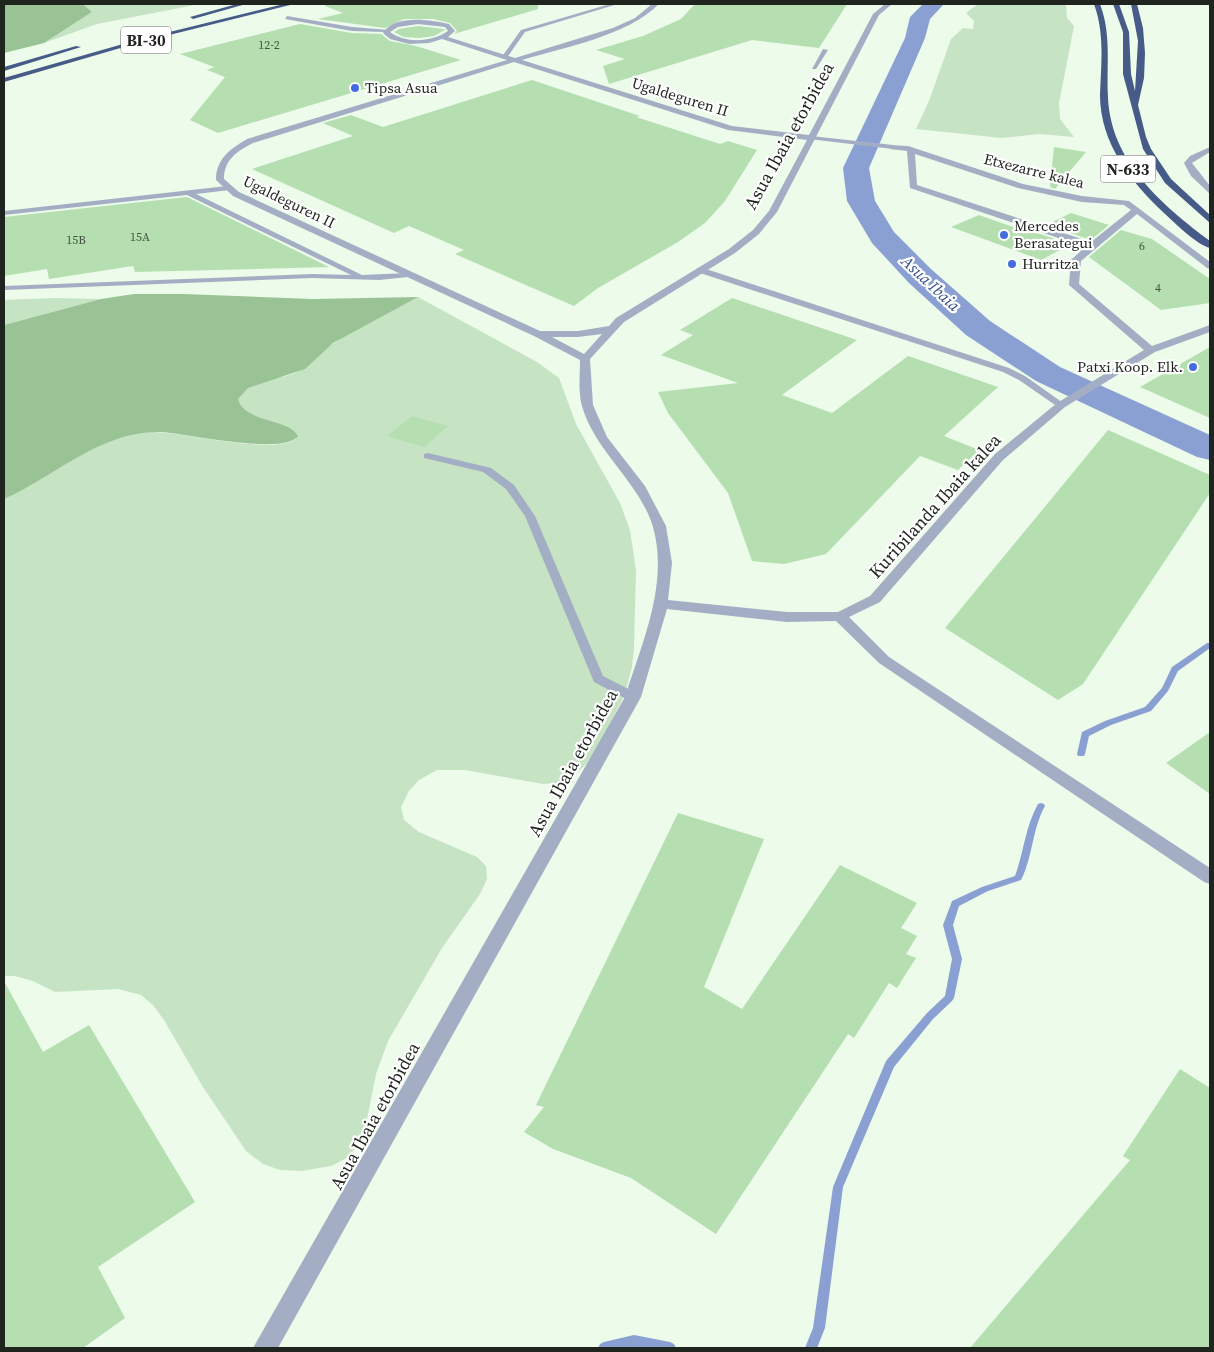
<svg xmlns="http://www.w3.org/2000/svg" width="1214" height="1352" font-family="'Source Serif 4',serif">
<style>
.green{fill:#c6e3c3}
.forest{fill:#99c295}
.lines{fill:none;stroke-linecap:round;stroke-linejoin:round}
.stream{fill:#8aa0d2;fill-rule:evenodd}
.river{fill:#8aa0d2;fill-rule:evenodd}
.building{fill:#b5dfb0}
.lane{fill:#a3aec4;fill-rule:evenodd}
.street{fill:#a3aec4;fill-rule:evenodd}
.highway{fill:#475b88;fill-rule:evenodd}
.poi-dot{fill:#436dde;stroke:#fff;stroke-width:2}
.labels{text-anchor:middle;stroke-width:4.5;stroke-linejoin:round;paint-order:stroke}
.far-number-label{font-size:12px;fill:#445342}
.far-poi-label{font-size:15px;fill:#1f241e;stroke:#fff;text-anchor:start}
.far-street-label{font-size:15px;fill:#1f241e;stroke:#fff}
.shield{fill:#fff;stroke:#626662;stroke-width:1}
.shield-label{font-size:16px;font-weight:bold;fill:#1f241e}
.far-water-label{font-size:16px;font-style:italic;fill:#364f8d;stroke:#fff}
.street-label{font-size:18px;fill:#1f241e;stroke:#fff}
</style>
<rect width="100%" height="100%" fill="#ecfbea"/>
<path class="green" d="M83 4H200L97 24 44 43 92 12Z
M978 4H1066L1067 18 1074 26 1059 103 1060 119 1074 137 1039 134 1002 138 916 129 929 101 951 39 963 28 973 29 974 21 966 13Z
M418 297 537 362 559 378 576 424 620 503 630 530 636 570 634 647 632 667 625 694 602 740 587 763 576 774 558 783 543 784 465 770H437L419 780 409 791 401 807 404 820 419 832 477 857 486 866 487 879 480 894 442 948 388 1041 376 1074 364 1134 356 1148 345 1159 331 1166 301 1171 280 1170 263 1164 246 1151 203 1087 164 1020 153 1005 141 995 118 989 55 992 33 981 15 976H4V499C45 480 101 435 145 432 180 430 271 456 296 439 293 435 289 430 285 427 271 418 243 419 238 399 245 380 279 380 295 373 313 365 318 353 334 343 360 325 390 312 418 297Z
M53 298 101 299 4 325V300Z"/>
<path class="forest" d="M4 4H83L92 12 44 43 4 53Z
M134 294H183L312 299 418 297 333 343 305 369 248 388 238 399C244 423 289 418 298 436 285 456 184 433 160 432 102 430 54 477 4 499V325L101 299Z"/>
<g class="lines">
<path class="stream" d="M1207 643H1210V648L1178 671 1168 691 1151 711 1111 725 1089 736 1085 754 1084 756H1078L1077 754 1082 732 1105 721 1145 707 1162 688 1172 667Z
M1041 803 1044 804 1045 806C1032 829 1033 857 1021 880L988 891 959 906 953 925 962 959 954 998 952 1001 933 1019 894 1067 843 1187 825 1328 817 1348H805L813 1328 833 1187 886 1061 927 1013 945 996 952 959 943 925 951 904 952 901 982 887 1015 876C1024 852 1025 827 1038 804Z
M634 1335 670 1342 674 1344 676 1348H641L634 1347 628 1348H598L600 1344 604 1342Z"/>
<path class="river" d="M923 4H944L930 19 925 38 869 168 875 201 894 232 931 269 990 321 1060 367 1210 435V460L1197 457 1036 381 966 335 909 283 872 243 847 201 843 168 905 38 910 17Z"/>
</g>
<path class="building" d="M325 4H538V9L454 34 457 31 450 23 433 19H404L385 28 318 19 343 13 325 6Z
M695 4H847L819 48 752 40 609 84 603 66 625 59 596 50 643 36 681 19Z
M300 24 352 33 381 34 390 41 416 46 461 60 218 133 190 120 225 77 207 70 214 67 180 54Z
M418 26 444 29 445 30 434 36 419 38 404 37 394 32 399 29Z
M532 80 640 116 636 117 720 144 728 141 757 150 725 201 705 223 678 242 598 288 574 306 455 254 464 250 409 226 394 233 252 169 353 136 323 123 351 115 383 127Z
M1054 147 1086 152 1055 189 1050 187Z
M187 197 329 267 135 272 133 266 49 279 47 269 4 276V217Z
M1071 213 1109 225 1091 240 1046 225Z
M979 215 1030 233 1034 232 1071 244 1041 260 951 227Z
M1121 230 1152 239 1210 279V303L1161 310 1089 257Z
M732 298 857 340 782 395 832 413 908 356 998 387 944 436 979 450 958 470 920 456 826 554 784 564 752 561 728 493 668 413 658 392 738 383 661 355 693 335 680 330Z
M1210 347V418L1140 387Z
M412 416 448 426 424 447 387 436Z
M1108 430 1210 475V493L1083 684 1058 700 945 628Z
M1210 732V794L1166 763Z
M678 813 764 839 704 987 742 1009 840 865 917 903 901 928 917 936 906 954 916 958 897 988 889 983 854 1038 848 1034 716 1234 631 1178 553 1149 524 1132 544 1107 536 1105Z
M4 981 43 1052 89 1025 195 1202 98 1267 125 1318 83 1348H4Z
M1180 1069 1210 1088V1348H970L1130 1160 1123 1156Z"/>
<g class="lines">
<path class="lane" d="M610 4H618L525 32 506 59 501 58 521 30Z
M287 16 352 27 389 30 386 32 352 31 285 19Z
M823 49 828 50 816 69H812Z
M811 136 893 145 896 147 893 149 809 139V137Z
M227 186 231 188 230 190 196 194 362 275 408 273 412 275 408 277 379 280 312 278 4 290V286L312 274 351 275 187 195 4 215V211Z
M697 268H703L1009 368 1025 376 1066 405 1061 408 1058 407 1019 380 1003 372 697 272Z
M428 453 491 468 514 485 535 516 603 676 638 694 639 697 638 700H628L594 682 525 516 506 489 483 472 424 458V454Z"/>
<path class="street" d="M652 4H659C627 36 565 47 522 60L732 126 809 135 873 14 885 4H892L879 15 777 212 759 234 735 253 624 322 590 359 593 405 607 437 645 486 666 526 672 563 668 600 787 612H838L870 596 995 454 1057 403 1144 350 1069 285 1071 260 1085 247 910 188 907 151 890 149V145L908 146 1023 184 1082 196 1129 201 1210 262V269L1207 268 1137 214 1081 261 1079 284 1152 346 1210 325V332L1155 352 1065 407 1003 460 880 602 849 617 889 657 1210 868V884L1204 882 879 663 836 621 787 622 667 609 641 697 278 1348H253L625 697C642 643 669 584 653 527 639 481 595 452 582 406 578 393 580 375 580 360L534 336 233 196 216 180C216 159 230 149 247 139L507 60 442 39 429 43 409 44 390 39 383 33C395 14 430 20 449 24L455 31 448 37 515 58 613 28 635 18ZM418 24 445 27 448 31C432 42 406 44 390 32L398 27ZM514 62 728 130 807 140 769 211 753 230 729 249 616 318 609 326 578 331H540L239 192 224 179C224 160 237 151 253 143ZM915 154 1018 188 1082 202 1124 205 1131 210 1091 242 917 185ZM602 334 584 354 552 337H578Z
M1210 147V152L1192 163 1210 186V194L1191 176 1184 163 1190 156Z"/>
<path class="highway" d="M237 4H246L193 19 190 17Z
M284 4H294L141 42 4 82V78L137 40Z
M1094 4H1100C1112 36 1106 65 1108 98 1111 162 1162 205 1210 241V248C1197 245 1175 223 1164 213 1131 182 1100 143 1100 95 1101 64 1105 34 1094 4Z
M1113 4H1119L1129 32 1131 74 1135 91 1138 41 1131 4H1137L1143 28 1145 53 1144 78 1138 105 1146 137 1151 149 1171 179 1210 215V223L1165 183 1143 149 1123 74V32Z
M76 46 81 47 4 71V67Z"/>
</g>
<g class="poi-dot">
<circle cx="355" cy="88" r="5"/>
<circle cx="1004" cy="235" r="5"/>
<circle cx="1012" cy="264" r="5"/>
<circle cx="1193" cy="367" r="5"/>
</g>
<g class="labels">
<g class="far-number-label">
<text x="269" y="49">12-2</text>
<text x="140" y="241">15A</text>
<text x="76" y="244">15B</text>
<text x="1142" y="250">6</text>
<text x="1158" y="292">4</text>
</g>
<g class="far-poi-label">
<text x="365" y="93">Tipsa Asua</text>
<text x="1014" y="231">Mercedes<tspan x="1014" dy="17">Berasategui</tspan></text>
<text x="1022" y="269">Hurritza</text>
<text x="1183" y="372" text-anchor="end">Patxi Koop. Elk.</text>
</g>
<g class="far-street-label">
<text transform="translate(680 97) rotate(17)" y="5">Ugaldeguren II</text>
<text transform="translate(1034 171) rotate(14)" y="5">Etxezarre kalea</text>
<text transform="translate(289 202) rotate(26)" y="5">Ugaldeguren II</text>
</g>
<g class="shield">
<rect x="121" y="26.5" width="50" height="27" rx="4"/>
<rect x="1100.5" y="155.5" width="55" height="27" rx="4"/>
</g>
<g class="shield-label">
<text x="146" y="46">BI-30</text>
<text x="1128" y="175">N-633</text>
</g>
<g class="far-water-label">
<text transform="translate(931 283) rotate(43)" y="6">Asua Ibaia</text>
</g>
<g class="street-label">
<text transform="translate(789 136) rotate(-61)" y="6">Asua Ibaia etorbidea</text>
<text transform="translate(935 506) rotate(-48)" y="6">Kuribilanda Ibaia kalea</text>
<text transform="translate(573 763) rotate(-61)" y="6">Asua Ibaia etorbidea</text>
<text transform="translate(375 1116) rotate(-61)" y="6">Asua Ibaia etorbidea</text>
</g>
</g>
<rect width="1214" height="1352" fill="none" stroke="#1f241e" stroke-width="10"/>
</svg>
